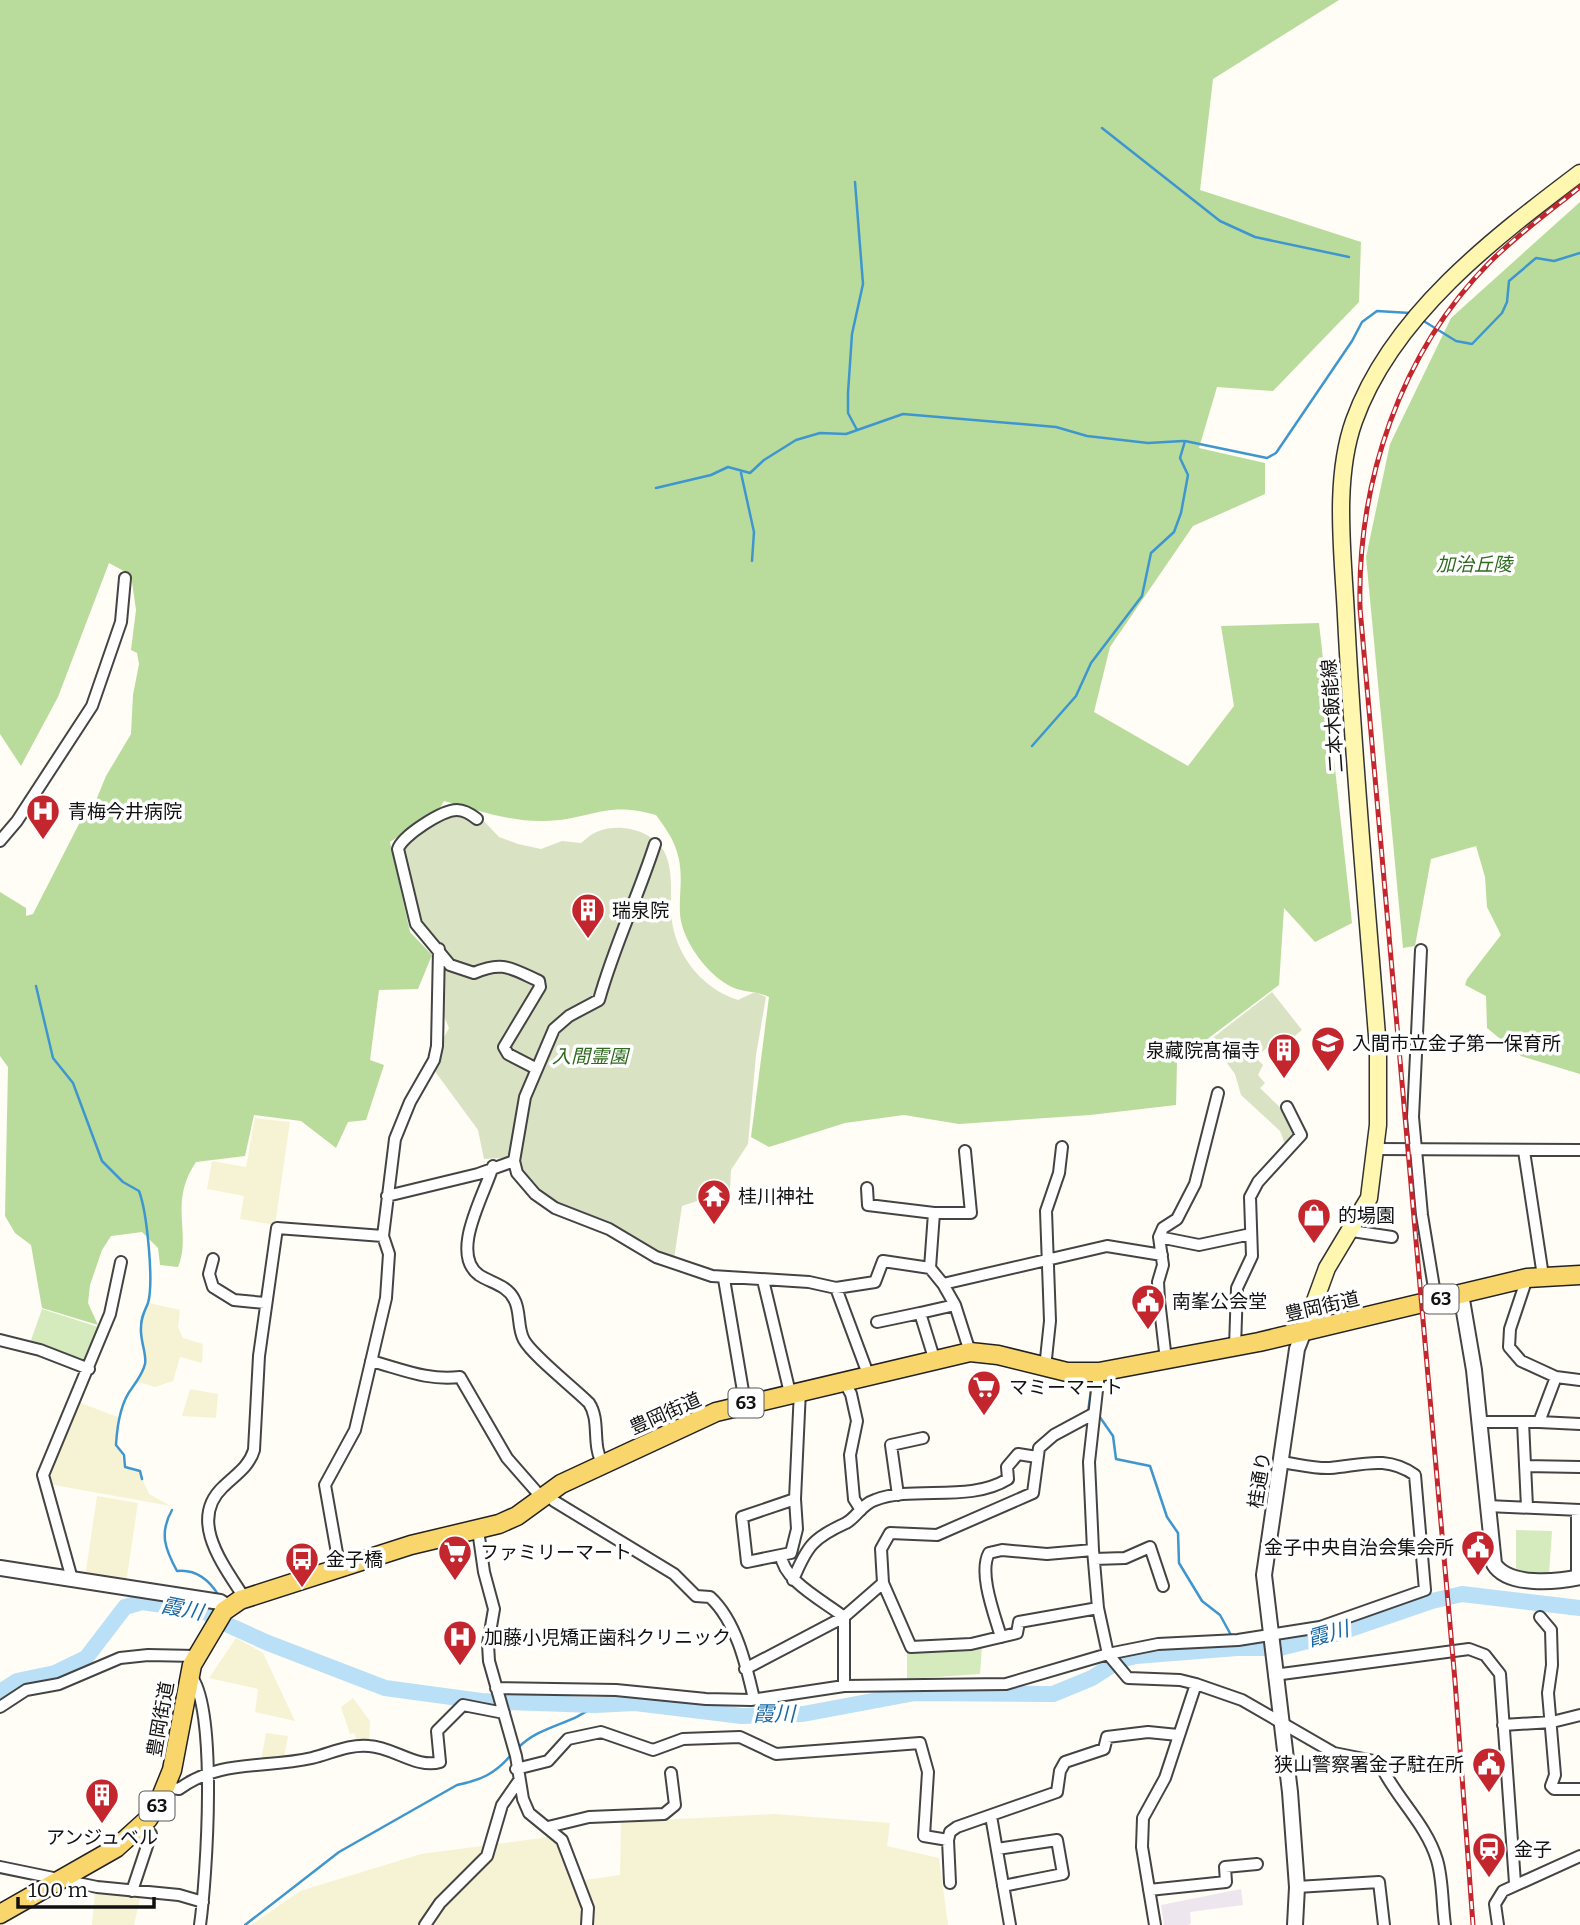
<svg xmlns="http://www.w3.org/2000/svg" width="1580" height="1925" font-family="Bitter,'Noto Sans JP',serif">
<style>
.industrial{fill:#eee6ef}
.farmland{fill:#f6f3d4}
.green{fill:#d5ebbd}
.forest{fill:#b9dc9c}
.cemetery{fill:#d9e3c4}
.lines{fill:none;stroke-linecap:round;stroke-linejoin:round}
.stream{stroke:#3f96cf;stroke-width:2.5}
.river{stroke:#b9e0f7;stroke-width:16}
.minor-casing{stroke:#444;stroke-width:14}
.tertiary-casing{stroke:#444;stroke-width:18}
.secondary-casing{stroke:#333;stroke-width:19}
.primary-casing{stroke:#222;stroke-width:21}
.minor{stroke:#fff;stroke-width:10}
.tertiary{stroke:#fff;stroke-width:14}
.secondary{stroke:#fff6b0;stroke-width:16}
.primary{stroke:#f9d66b;stroke-width:18}
.rail-casing{stroke:#c4262e;stroke-width:5}
.rail{stroke:#fff;stroke-width:2.5;stroke-dasharray:8;stroke-linecap:butt}
.labels{text-anchor:middle;stroke-width:7;stroke-linejoin:round;paint-order:stroke}
.shield{fill:#fff;stroke:#585858;stroke-width:2}
.shield-label{font-size:18px;font-weight:bold;fill:#111}
.park-label{font-size:19px;font-style:italic;fill:#2f6b1f;stroke:#fff}
.street-label{font-size:19px;fill:#111;stroke:#fff}
.poi-label{font-size:19px;fill:#111;stroke:#fff;text-anchor:start}
.water-label{font-size:21px;font-style:italic;fill:#1768a6;stroke:#fff}
</style>
<rect width="100%" height="100%" fill="#fffdf5"/>
<path class="industrial" d="M1241 1889 1243 1905 1190 1912 1191 1923 1188 1925H1164L1161 1905Z"/>
<path class="farmland" d="M255 1118 290 1122 275 1225 240 1219 244 1196 207 1189 212 1161 246 1167Z
M149 1303 180 1310 178 1327 183 1338 203 1344 202 1363 180 1357 173 1381 155 1387 138 1382 146 1365V1352L141 1345 142 1314Z
M190 1389 218 1394 216 1418 182 1416Z
M76 1401 120 1418 115 1445 122 1455 123 1468 139 1471 149 1494 171 1506 48 1484 46 1475Z
M97 1496 138 1503 126 1583 85 1577Z
M236 1638 263 1653 295 1721 255 1712 258 1689 209 1678Z
M353 1698 370 1721 369 1742H358L354 1733 350 1734 341 1707Z
M266 1733 288 1736 284 1758 261 1761Z
M775 1814 890 1823 887 1846 939 1858 948 1925H251L300 1891 421 1854 556 1836 570 1882 620 1875 621 1822Z
M95 1891 141 1894 134 1925H92Z"/>
<path class="green" d="M42 1309 98 1327 84 1363 30 1343Z
M1516 1530 1552 1531 1549 1574H1520L1516 1568Z
M982 1647 980 1674 907 1679V1650L948 1651Z"/>
<path class="forest" d="M0 0H1339L1213 79 1200 190 1361 242 1359 302 1273 391 1217 387 1199 448 1265 463V494L1193 526 1110 647 1094 712 1188 766 1234 706 1221 626 1319 623 1352 923 1315 942 1284 908 1279 985 1177 1062 1176 1105 1090 1115 959 1124 904 1115 845 1123 769 1147 751 1137 769 997C754 990 741 993 728 985 707 973 686 945 681 921 677 900 685 877 677 852 673 838 664 826 656 815 605 800 591 820 544 821 511 822 476 810 444 801L438 811 390 842 410 932 432 955 418 989 379 990 370 1060 384 1065 366 1120 348 1122 336 1148 301 1121 254 1115 245 1156 196 1162C168 1203 192 1233 178 1267L160 1265 158 1248 142 1232 111 1236 102 1250 90 1285 88 1303 98 1325 42 1308 31 1245 15 1233 5 1216 8 1067 0 1056V892L26 908V916L33 914 83 816 90 815 106 776 131 734 133 695 139 664 137 653 131 650 136 610 131 575 109 563 58 697 21 766 0 734Z
M1580 202V1074L1521 1056 1487 1028 1486 996 1465 985 1467 979 1501 935 1487 907 1485 877 1476 846 1431 859 1415 946 1403 948 1366 557 1390 444 1451 318Z"/>
<path class="cemetery" d="M444 812 481 818 499 837 518 844 541 849 562 841 581 843C586 839 592 833 599 831 622 822 659 832 667 858 674 879 669 901 672 922 678 959 704 989 738 1000L755 992 766 997 756 1055 748 1144 731 1170 730 1190 682 1206 674 1259 548 1200 503 1158 484 1159 478 1130 434 1070 441 1053 439 1046 449 1028 440 1007 441 958 413 926 397 841Z
M1272 992 1302 1030 1290 1040 1282 1033 1256 1058 1263 1065 1258 1075 1265 1083 1260 1088 1290 1117 1296 1136 1285 1144 1280 1131 1241 1095 1235 1074 1210 1040Z"/>
<g class="lines">
<path class="stream" d="M1102 128 1220 221 1255 237 1349 257
M855 182 863 284 852 334 848 393V413L857 430
M1422 320 1456 341 1472 344 1502 313 1507 302 1509 281 1536 258 1554 261 1580 253
M741 473 754 532 752 561
M656 488 711 475 728 467 750 473 764 460 796 440 820 433 846 434 903 414 1056 427 1087 436 1148 443 1183 441
M1032 746 1076 696 1091 663 1142 596 1151 553 1174 532 1181 513 1188 475 1180 458 1185 441 1267 458 1276 453 1352 341 1362 322 1377 311 1410 313
M36 986 53 1058 73 1083 102 1161 123 1182 139 1191C147 1212 154 1282 148 1303 144 1313 141 1317 141 1328 140 1341 147 1354 145 1364 143 1373 137 1381 132 1388 121 1402 117 1427 116 1445L124 1455 125 1467 140 1471 142 1479
M1091 1412H1088L1092 1383
M1097 1413 1113 1436 1116 1459 1150 1466 1167 1517 1178 1533 1179 1563 1202 1601 1220 1615 1231 1635
M172 1510C159 1533 165 1549 177 1571 196 1569 210 1581 219 1596
M0 1684 6 1688
M518 1748C540 1725 572 1725 595 1705
M245 1925 339 1852 457 1785C481 1780 495 1774 511 1755"/>
<path class="river" d="M0 1692 17 1681 55 1673 86 1658 125 1607 142 1602 205 1611 215 1619 268 1643 385 1688 481 1701 595 1705 635 1703 742 1716 803 1714 915 1693 1053 1694 1092 1678 1120 1660 1136 1656 1237 1648H1280L1336 1634 1432 1601 1462 1594 1580 1608"/>
<g class="minor-casing">
<path id="minor" d="M477 819C472 815 464 810 457 810 442 810 402 836 398 849L416 924 450 965 474 973C503 960 512 969 539 981L540 987 504 1047 508 1054 537 1069
M0 841 17 821 92 706 121 622 125 578
M655 844C638 897 614 946 599 1000L569 1016 554 1029 525 1097 514 1161 517 1173 535 1194 555 1208 609 1229 656 1257 712 1276 809 1282 836 1288 875 1282 883 1261 930 1268 943 1284 1107 1246 1162 1255
M1421 950 1413 1117 1422 1215 1436 1300
M1376 1149 1580 1150
M1524 1151 1543 1276
M493 1166C485 1194 449 1253 479 1275 491 1283 507 1285 514 1299 521 1311 517 1328 524 1340 532 1355 574 1388 589 1403 601 1421 591 1445 603 1464
M867 1188 868 1205 934 1213
M387 1196 478 1174 514 1161
M1352 1231 1392 1237
M1159 1237 1199 1245 1251 1234
M213 1259 209 1274 213 1287 234 1300 265 1303
M930 1268 934 1213H971L965 1151
M1527 1278 1510 1329 1509 1347 1521 1361 1556 1377
M724 1279 745 1403
M763 1280 790 1393
M943 1284 955 1305 970 1352
M836 1288 868 1374
M877 1322 920 1313
M0 1340 40 1350 89 1369
M1235 1347 1237 1288 1252 1256 1250 1197 1258 1182 1301 1135 1287 1107
M934 1358 920 1313 955 1305
M1166 1360 1159 1300 1158 1282 1163 1265 1159 1237 1163 1228 1177 1219 1195 1184 1218 1093
M371 1361C402 1369 427 1381 460 1377L507 1458 542 1498
M1045 1368 1050 1321 1046 1211 1059 1173 1062 1147
M1099 1372 1089 1462 1093 1550 1098 1608 1108 1654 1128 1678 1180 1680 1196 1684 1242 1700 1334 1753 1379 1762C1394 1796 1426 1823 1437 1860 1443 1880 1442 1904 1445 1925
M843 1380 851 1394 857 1421 850 1455 854 1499 861 1510
M800 1390 795 1499 797 1529 791 1553 781 1555C783 1581 824 1601 844 1617L883 1583 881 1549 890 1533 937 1535 1033 1493 1039 1448 1054 1435 1093 1414
M1479 1422H1539L1556 1377 1580 1380
M1523 1422 1527 1507
M1539 1422 1580 1424
M1525 1466 1580 1467
M548 1494 554 1501 674 1574 696 1596 710 1597C736 1621 746 1664 754 1699
M898 1495 891 1445 923 1438
M1487 1506 1580 1510
M1577 1510V1578
M478 1530 484 1572 494 1609 488 1644 489 1661 516 1756 523 1799 529 1813 562 1840 588 1908 587 1925
M781 1555 747 1562 742 1517 795 1499
M1094 1559 1125 1558 1150 1547 1163 1586
M340 1570 325 1485 355 1430 386 1298 389 1254 383 1236 395 1139 410 1102 434 1060 437 1046 439 949
M72 1579 43 1475 110 1314 121 1262
M793 1580C807 1546 813 1538 846 1523 857 1517 862 1504 875 1500 914 1485 969 1503 1008 1479L1007 1467 1018 1454 1037 1457
M883 1583 911 1647 971 1644 1017 1633 1019 1622 1098 1608
M245 1599C225 1567 187 1521 223 1487 235 1475 249 1467 254 1450L259 1356 277 1228 383 1236
M1540 1617 1551 1630 1552 1665 1548 1693 1555 1775 1551 1786 1554 1789H1580
M1001 1637C995 1616 978 1573 989 1553L1002 1550 1047 1554 1093 1550
M745 1669 844 1617V1686
M189 1674C219 1701 206 1883 200 1925
M1274 1675 1469 1649 1485 1655 1500 1674 1515 1883
M496 1688 616 1690 706 1699 751 1700 844 1686 1006 1684 1108 1654 1158 1644 1238 1640 1320 1627 1425 1590 1415 1475C1386 1455 1363 1465 1330 1468 1315 1469 1297 1464 1281 1462
M0 1707 26 1690 59 1684 120 1658 148 1655 196 1656
M1503 1725 1552 1722 1580 1715
M516 1769 548 1761 568 1739 601 1732 653 1750 683 1739 740 1737 776 1754 920 1743 928 1772 924 1836 948 1840 950 1832 957 1827 1057 1792 1060 1771 1065 1762 1104 1749 1107 1737 1148 1732 1178 1735
M166 1787 179 1789C220 1759 264 1769 312 1758 332 1753 349 1744 369 1746 393 1747 417 1769 440 1762L437 1731 463 1705 504 1713
M991 1816 1010 1925
M548 1827 589 1817 664 1814 675 1805 671 1773
M948 1840 950 1883
M997 1849 1057 1840 1063 1874 1003 1886
M0 1867 97 1887 179 1895 203 1902
M1297 1887 1379 1882 1384 1925
M1149 1890 1226 1882 1225 1867 1257 1864
M132 1891 151 1834 143 1825
M425 1925 440 1903 487 1856 502 1805 518 1782
M1155 1925 1142 1847 1143 1818 1165 1778 1196 1684
M1498 1925 1495 1904 1503 1891 1580 1856"/>
</g>
<g class="tertiary-casing">
<path id="tertiary" d="M1461 1294 1474 1370 1494 1564C1508 1587 1557 1582 1580 1577
M0 1568 220 1602 228 1607
M1295 1925 1297 1887 1290 1792 1264 1575 1297 1349 1304 1331"/>
</g>
<g class="secondary-casing">
<path id="secondary" d="M1304 1331 1327 1268 1369 1198 1378 1125V1049C1367 905 1353 760 1346 616 1343 554 1333 480 1354 421 1392 315 1494 238 1580 173"/>
</g>
<g class="primary-casing">
<path id="primary" d="M0 1914 116 1848 148 1819 159 1802 172 1770 192 1665 224 1611 240 1600 411 1545 499 1524 517 1516 561 1484 716 1412 970 1352 998 1355 1067 1372H1099L1259 1342 1527 1278 1580 1275"/>
</g>
<use href="#minor" class="minor"/>
<use href="#tertiary" class="tertiary"/>
<use href="#secondary" class="secondary"/>
<use href="#primary" class="primary"/>
<g class="rail-casing">
<path id="rail" d="M1473 1925 1455 1681 1360 608C1357 482 1400 353 1490 262 1517 235 1550 211 1580 187"/>
</g>
<use href="#rail" class="rail"/>
</g>
<defs>
<g id="hospital-pin" transform="scale(1.75)"><path d="M0 17L-7.5 6A9.5 9.5 0 1 1 7.5 6Z" fill="#c4262e" stroke="#fff"/><path d="M-5-5h3v3.5h4V-5h3V5h-3V1.5h-4V5h-3Z" fill="#fff"/></g>
<g id="building-pin" transform="scale(1.75)"><path d="M0 17L-7.5 6A9.5 9.5 0 1 1 7.5 6Z" fill="#c4262e" stroke="#fff"/><path d="M-4-6H4V6H1V3H-1V6H-4ZM-2.5-4.3h1.7v1.8h-1.7ZM.8-4.3h1.7v1.8H.8ZM-2.5-1h1.7V.8h-1.7ZM.8-1h1.7V.8H.8Z" fill="#fff"/></g>
<g id="school-pin" transform="scale(1.75)"><path d="M0 17L-7.5 6A9.5 9.5 0 1 1 7.5 6Z" fill="#c4262e" stroke="#fff"/><path d="M0-5L7-2L0 1L-7-2ZM-4 1L0 2.5L4 1V4Q0 6-4 4Z" fill="#fff"/></g>
<g id="temple-pin" transform="scale(1.75)"><path d="M0 17L-7.5 6A9.5 9.5 0 1 1 7.5 6Z" fill="#c4262e" stroke="#fff"/><path d="M0-6L5-2H3V0L6.5 2.5H4V6H1.5V3h-3V6H-4V2.5H-6.5L-3 0V-2H-5Z" fill="#fff"/></g>
<g id="shop-pin" transform="scale(1.75)"><path d="M0 17L-7.5 6A9.5 9.5 0 1 1 7.5 6Z" fill="#c4262e" stroke="#fff"/><path d="M-5-2.5h2.3a2.7 3.5 0 0 1 5.4 0H5L5.5 6h-11ZM-1.5-2.5h3a1.5 2.3 0 0 0-3 0Z" fill="#fff"/></g>
<g id="civic-pin" transform="scale(1.75)"><path d="M0 17L-7.5 6A9.5 9.5 0 1 1 7.5 6Z" fill="#c4262e" stroke="#fff"/><path d="M-.6-6.5H3V-4.5H.6V-3L4-1V1h2V6H-6V1h2V-1L-.6-3ZM-1.2 2.5V6h2.4V2.5Z" fill="#fff"/></g>
<g id="supermarket-pin" transform="scale(1.75)"><path d="M0 17L-7.5 6A9.5 9.5 0 1 1 7.5 6Z" fill="#c4262e" stroke="#fff"/><path d="M-6-5.5h2.5l.6 2H6L4.5 2H-2.5L-4.4-4H-6ZM-1.5 3.2a1.3 1.3 0 1 0 .1 0ZM3 3.2a1.3 1.3 0 1 0 .1 0Z" fill="#fff"/></g>
<g id="bus-pin" transform="scale(1.75)"><path d="M0 17L-7.5 6A9.5 9.5 0 1 1 7.5 6Z" fill="#c4262e" stroke="#fff"/><path d="M-5-6H5V4H4V6H2V4H-2V6H-4V4H-5ZM-3.5-4V0h7V-4ZM-3.5 1.2v1.5H-2V1.2ZM2 1.2v1.5H3.5V1.2Z" fill="#fff"/></g>
<g id="station-pin" transform="scale(1.75)"><path d="M0 17L-7.5 6A9.5 9.5 0 1 1 7.5 6Z" fill="#c4262e" stroke="#fff"/><path d="M-3-6H3Q5-6 5-4V2Q5 4 3 4L4.5 6H3L1.5 4h-3L-3 6H-4.5L-3 4Q-5 4-5 2V-4Q-5-6-3-6ZM-3.5-4v3h7v-3ZM-3.5 1v1.5H-2V1ZM2 1v1.5H3.5V1Z" fill="#fff"/></g>
</defs>
<g fill-rule="evenodd">
<use href="#hospital-pin" x="43" y="811"/>
<use href="#building-pin" x="588" y="910"/>
<use href="#school-pin" x="1328" y="1043"/>
<use href="#building-pin" x="1284" y="1050"/>
<use href="#temple-pin" x="714" y="1196"/>
<use href="#shop-pin" x="1314" y="1215"/>
<use href="#civic-pin" x="1148" y="1301"/>
<use href="#supermarket-pin" x="984" y="1387"/>
<use href="#civic-pin" x="1478" y="1547"/>
<use href="#supermarket-pin" x="455" y="1552"/>
<use href="#bus-pin" x="302" y="1559"/>
<use href="#hospital-pin" x="460" y="1637"/>
<use href="#civic-pin" x="1489" y="1764"/>
<use href="#building-pin" x="102" y="1795"/>
<use href="#station-pin" x="1489" y="1849"/>
</g>
<g class="labels">
<g class="shield">
<rect x="1423.5" y="1284.5" width="35" height="29" rx="5"/>
<rect x="728.5" y="1388.5" width="35" height="29" rx="5"/>
<rect x="139.5" y="1791.5" width="35" height="29" rx="5"/>
</g>
<g class="shield-label">
<text x="1441" y="1305">63</text>
<text x="746" y="1409">63</text>
<text x="157" y="1812">63</text>
</g>
<g class="park-label">
<text x="1474" y="571">加治丘陵</text>
<text x="590" y="1063">入間霊園</text>
</g>
<g class="street-label">
<text transform="translate(1332 716) rotate(-94)" y="7">二本木飯能線</text>
<text transform="translate(1322 1306) rotate(-13)" y="7">豊岡街道</text>
<text transform="translate(665 1413) rotate(-24)" y="7">豊岡街道</text>
<text transform="translate(1259 1480) rotate(-81)" y="7">桂通り</text>
<text transform="translate(160 1719) rotate(-80)" y="7">豊岡街道</text>
</g>
<g class="poi-label">
<text x="68" y="818">青梅今井病院</text>
<text x="612" y="917">瑞泉院</text>
<text x="1352" y="1050">入間市立金子第一保育所</text>
<text x="1260" y="1057" text-anchor="end">泉藏院髙福寺</text>
<text x="738" y="1203">桂川神社</text>
<text x="1338" y="1222">的場園</text>
<text x="1172" y="1308">南峯公会堂</text>
<text x="1009" y="1394">マミーマート</text>
<text x="1454" y="1554" text-anchor="end">金子中央自治会集会所</text>
<text x="480" y="1559">ファミリーマート</text>
<text x="326" y="1566">金子橋</text>
<text x="484" y="1644">加藤小児矯正歯科クリニック</text>
<text x="1464" y="1771" text-anchor="end">狭山警察署金子駐在所</text>
<text x="102" y="1844" text-anchor="middle">アンジュベル</text>
<text x="1514" y="1856">金子</text>
</g>
<g class="water-label">
<text transform="translate(182 1609) rotate(11)" y="7">霞川</text>
<text transform="translate(1328 1634) rotate(-16)" y="7">霞川</text>
<text x="774" y="1721">霞川</text>
</g>
</g>
<path d="M18 1897v10h136v-10" fill="none" stroke="#111111" stroke-width="3.5"/>
<text x="28" y="1897" font-size="21" fill="#111111" stroke="#ffffff" stroke-width="5" paint-order="stroke">100 m</text>
</svg>
